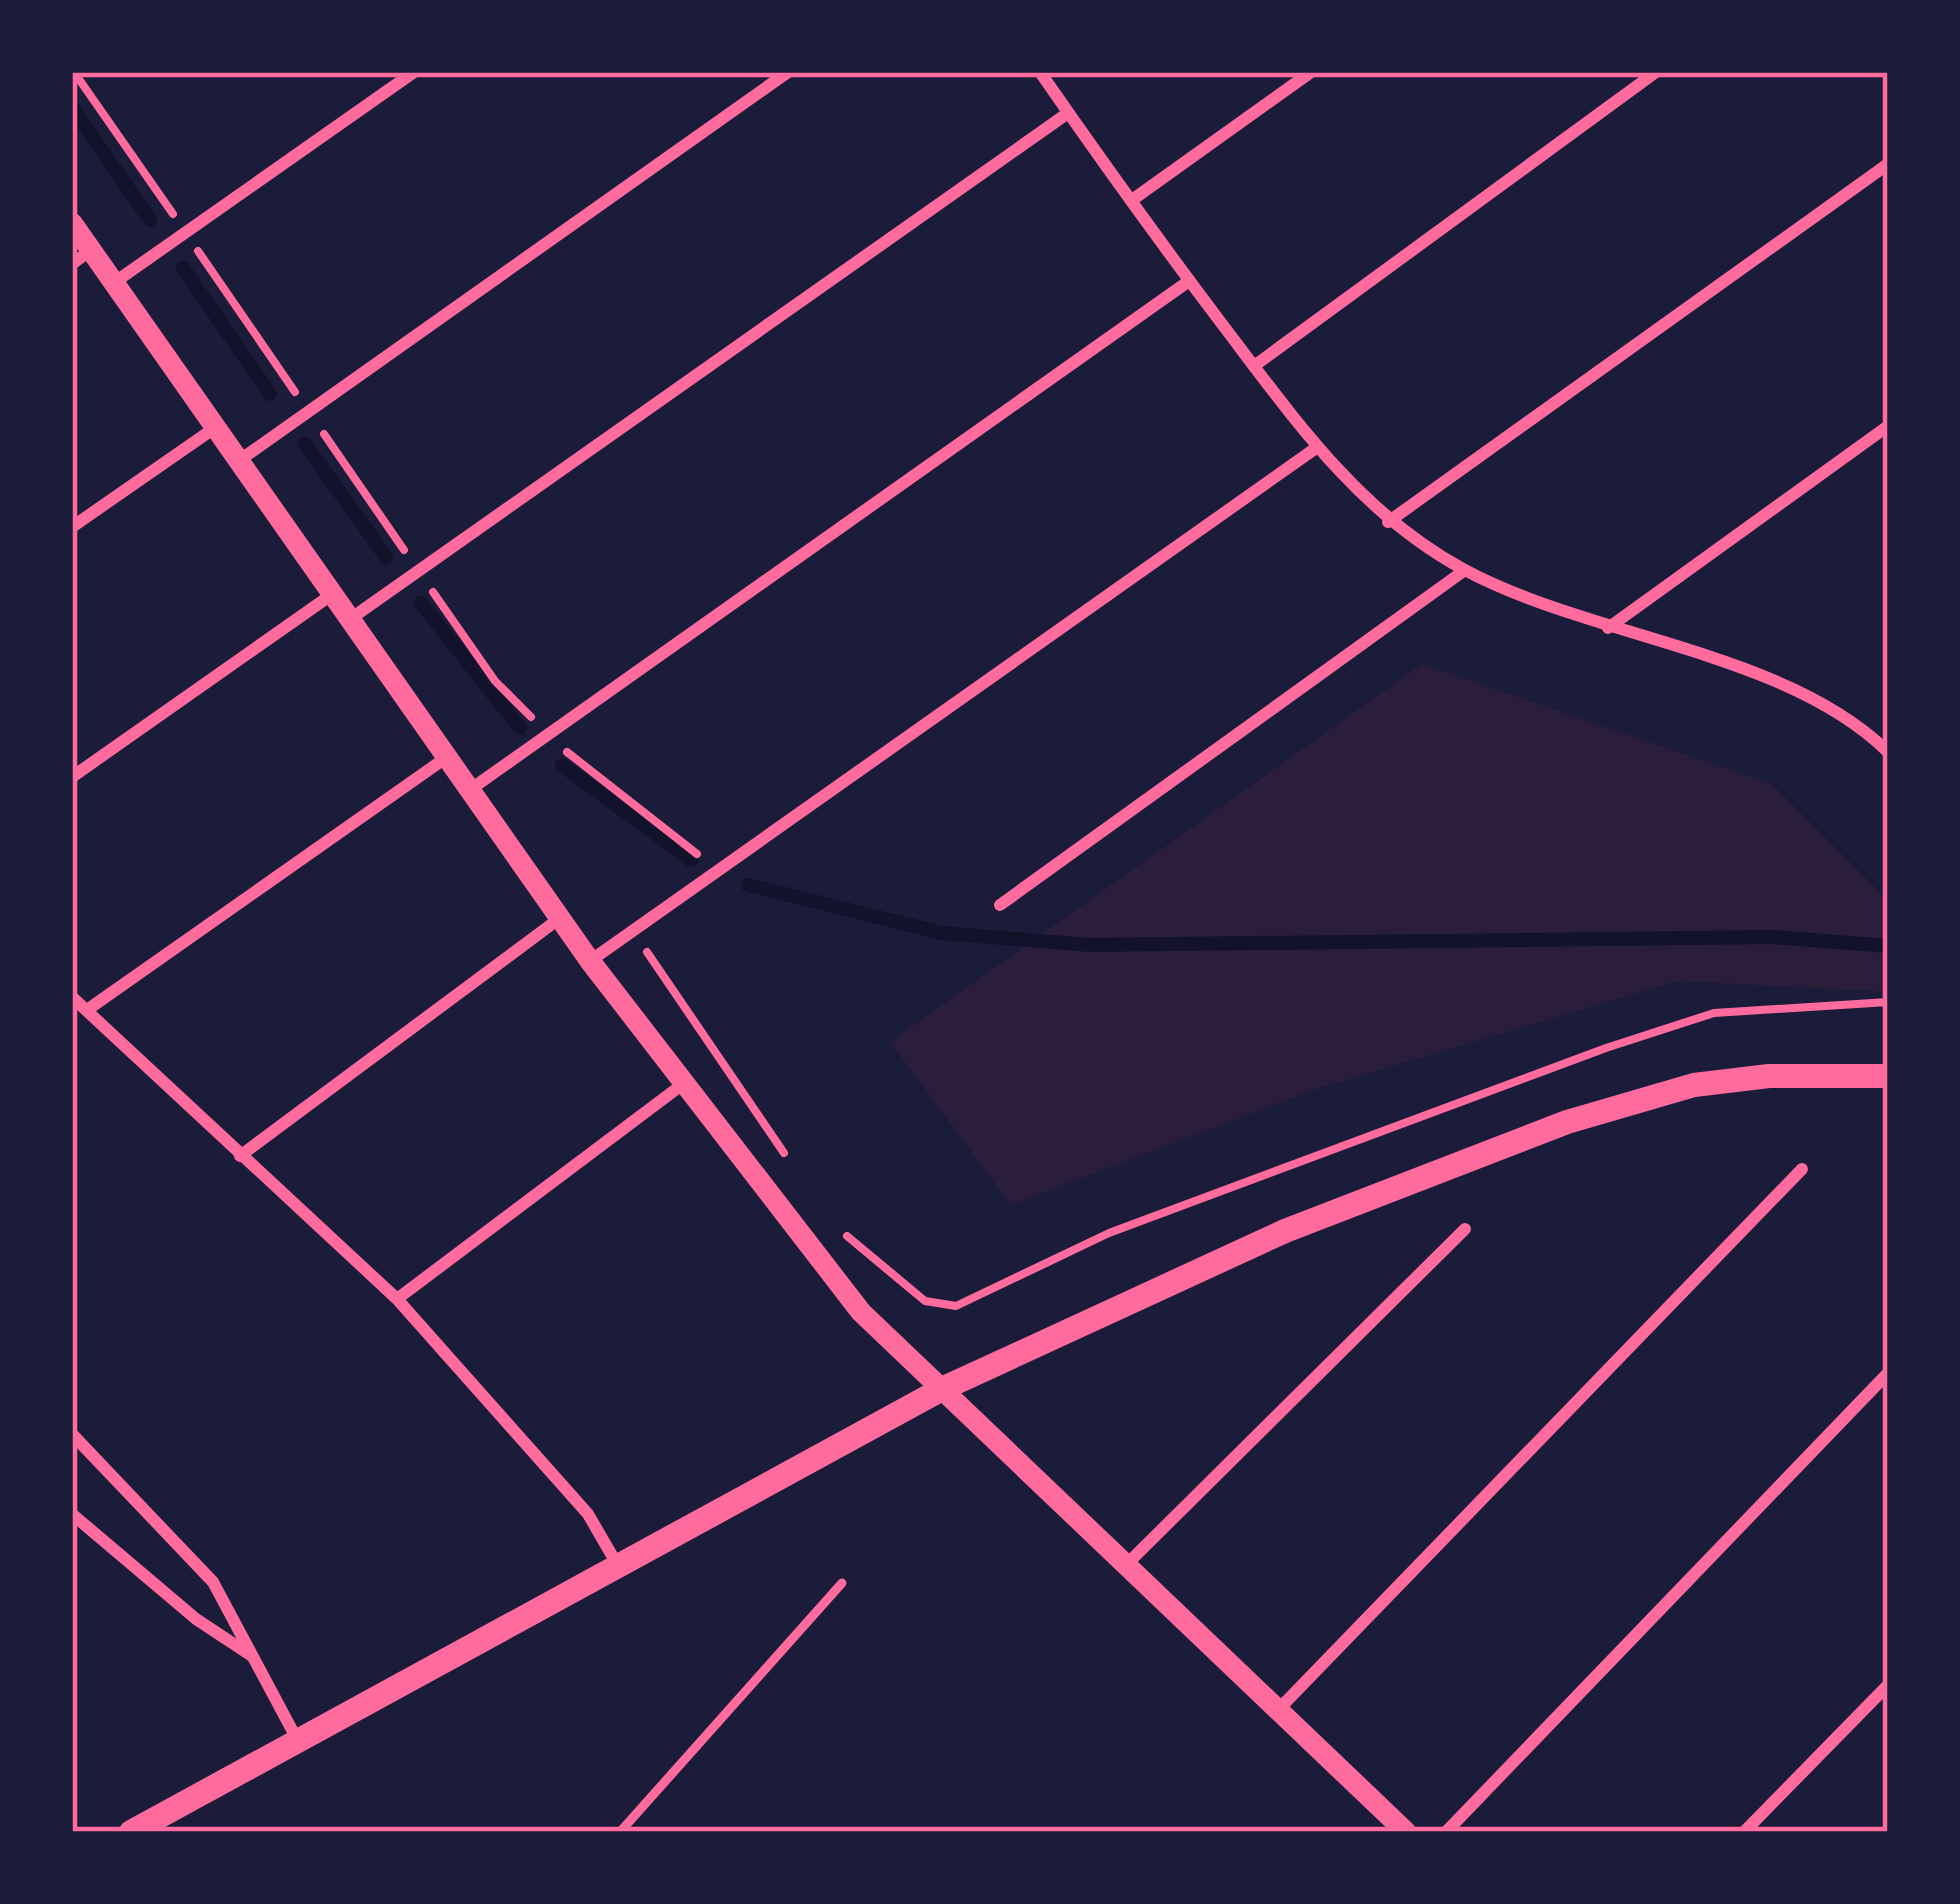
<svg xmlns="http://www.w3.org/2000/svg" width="1960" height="1904" font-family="Lora,serif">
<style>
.green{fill:#2a1e3b}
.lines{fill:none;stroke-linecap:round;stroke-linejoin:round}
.stream{stroke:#12122b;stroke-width:14}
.path{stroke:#ff6b9d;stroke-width:8}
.service{stroke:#ff6b9d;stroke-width:9}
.minor{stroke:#ff6b9d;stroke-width:12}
.tertiary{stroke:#ff6b9d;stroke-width:21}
.secondary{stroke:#ff6b9d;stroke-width:24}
.neatline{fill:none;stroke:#ff6b9d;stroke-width:4.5}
</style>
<rect width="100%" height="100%" fill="#1b1b3a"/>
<path class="green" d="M1422 664 1772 784 1888 900V992L1678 981 1316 1089 1011 1205 890 1042Z"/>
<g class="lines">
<path class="stream" d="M74 110 150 220
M183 268 270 394
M305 444 386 557
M421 603 520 728
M562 765 691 860
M748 885 942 933 1090 945 1773 937 1888 946"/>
<path class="path" d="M74 72 173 214
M198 251 295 392
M324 434 404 550
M433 592 495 681 531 717
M567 752 697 854
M647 952 784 1153
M847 1236 925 1301 956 1306 1109 1233 1606 1048 1714 1013 1888 1002"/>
<path class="service" d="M620 1832 842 1583"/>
<path class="minor" d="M1040 72C1099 157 1160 242 1222 324 1293 417 1358 512 1463 569 1590 638 1786 651 1888 752
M1132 200 1311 72
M72 264 91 250
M115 282 414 72
M1254 366 1656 72
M240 460 788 72
M1388 522 1888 164
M72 527 216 427
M353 617 1068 113
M1608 628 1888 426
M72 777 334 593
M471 789 1189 281
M1000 905 1465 570
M590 961 1316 448
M72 997 397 1299 588 1514 618 1566
M87 1010 447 757
M240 1156 560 918
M397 1299 683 1084
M72 1434 213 1582 299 1743
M72 1514 196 1619 252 1656
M1126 1565 1465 1229
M1278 1710 1802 1169
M1446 1832 1888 1373
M1744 1832 1888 1685"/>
<path class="tertiary" d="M72 223 590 961 861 1312 1406 1832"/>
<path class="secondary" d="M131 1832 944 1388 1285 1231 1567 1122 1694 1085 1769 1076H1888"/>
</g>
<rect width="1960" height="1904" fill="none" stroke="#1b1b3a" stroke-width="150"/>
<rect x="75" y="75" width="1810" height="1754" class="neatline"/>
</svg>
